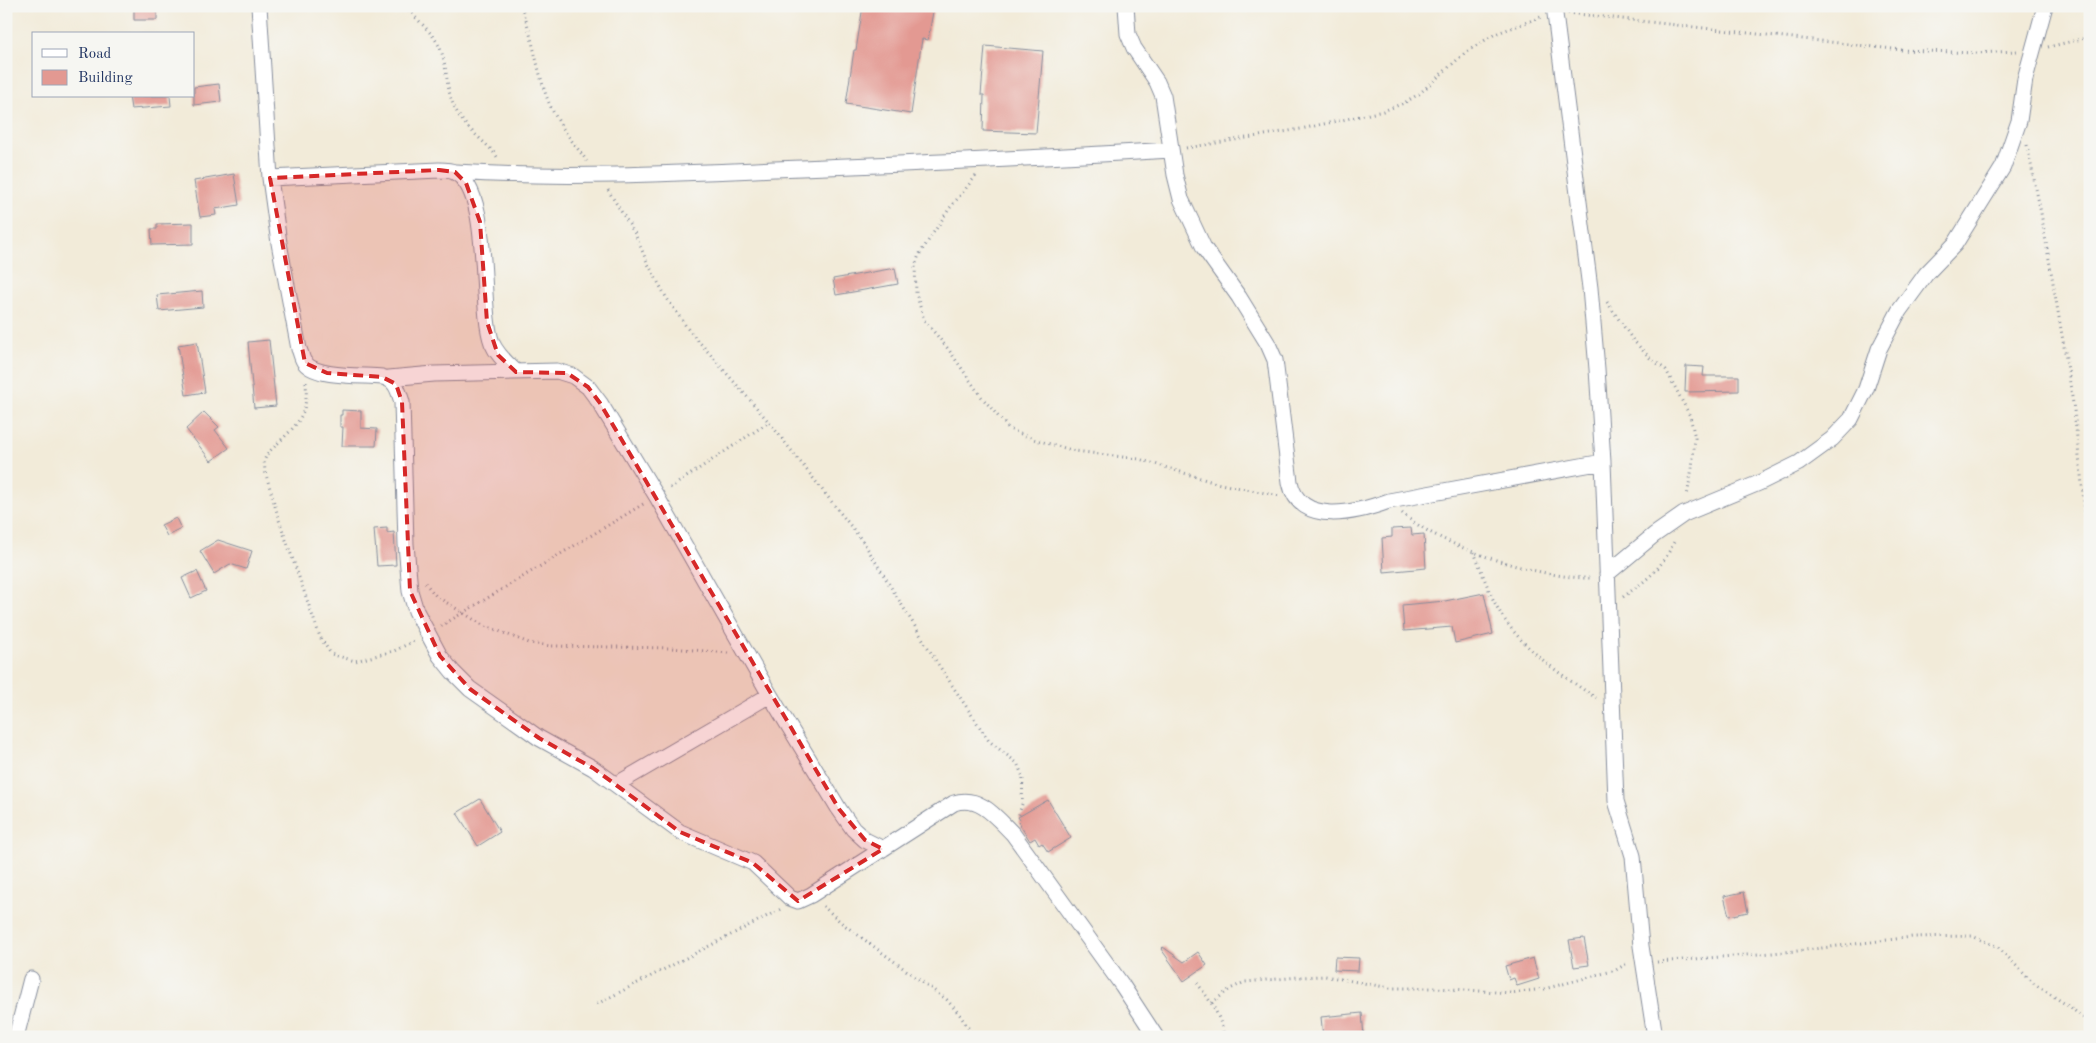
<svg xmlns="http://www.w3.org/2000/svg" width="2096" height="1043" font-family="'Old Standard TT',serif">
<style>
.building{fill:#e39992}
.lines{fill:none;stroke-linecap:round;stroke-linejoin:round}
.minor-casing{stroke:#868d9c;stroke-width:17}
.path{stroke:#868d9c;stroke-width:3;stroke-dasharray:1 4;stroke-linecap:butt}
.minor{stroke:#fff;stroke-width:15}
.marked{fill:#d62828;fill-opacity:0.2;stroke:#d62828;stroke-width:4;stroke-dasharray:10 6;stroke-linejoin:round}
</style>
<rect width="100%" height="100%" fill="#f6f6f2"/>
<filter id="ink" filterUnits="userSpaceOnUse"><feTurbulence type="fractalNoise" baseFrequency=".02" numOctaves="2"/><feDisplacementMap in="SourceGraphic" scale="10" xChannelSelector="R" yChannelSelector="G"/><feConvolveMatrix kernelMatrix="1 2 1 2 8 2 1 2 1" color-interpolation-filters="sRGB"/></filter>
<filter id="wash" filterUnits="userSpaceOnUse"><feTurbulence type="fractalNoise" baseFrequency=".0096" numOctaves="4" result="noise"/><feDisplacementMap in="SourceGraphic" scale="20" xChannelSelector="R" yChannelSelector="G"/><feGaussianBlur stdDeviation="1.12" result="paint"/><feColorMatrix in="noise" values="0 0 0 0 0 0 0 0 0 0 0 0 0 0 0 0 0 1.4 0 .05"/><feComposite in="paint" operator="in"/></filter>
<g filter="url(#wash)">
<rect width="100%" height="100%" fill="#f2ebd9"/>
<g id="blocks">
<path class="building" d="M863 6H934L928 40 922 39 911 114 846 104 854 50H856Z
M134 7H157V20H134Z
M985 46 1043 51 1036 133 983 131 984 95H981Z
M219 84 221 102 194 105V87Z
M129 96H170L171 106 131 109Z
M234 174 239 205 215 209 216 215 200 217 194 181Z
M193 223V244L152 245 151 229H157V224Z
M895 268 898 284 836 295 833 279Z
M202 291 203 307 159 311 157 295Z
M269 340 276 406 254 408 248 342Z
M197 342 205 392 186 395 178 345Z
M1686 366 1704 367 1703 376H1739V391L1685 392Z
M342 410 361 411V428L377 429 376 446H342L343 427H340V415H342Z
M204 412 219 427 215 430 229 448 211 461 186 429Z
M176 518 181 529 167 536 161 525Z
M387 528V533L394 532 396 565 377 566 374 529Z
M1411 528 1412 535 1424 534 1426 568 1384 572 1382 538 1392 537V529Z
M218 540 252 551 246 569 230 564 214 574 200 551Z
M197 571 206 591 191 598 182 578Z
M1484 593 1493 634 1455 643 1452 627 1404 631 1402 605 1445 601Z
M480 799 500 832 478 846 457 813Z
M1048 800 1071 838 1048 852 1042 843 1039 845 1035 838 1030 841 1018 822 1020 820 1018 817Z
M1744 892 1748 912 1729 916 1724 896Z
M1584 938 1589 965 1574 967 1569 940Z
M1163 947 1184 962 1198 952 1207 965 1184 981 1161 949Z
M1335 957 1359 958 1358 971 1334 970Z
M1533 958 1539 979 1517 986 1514 978 1509 980 1505 966Z
M1362 1013 1364 1037H1323L1321 1017Z"/>
</g>
</g>
<g filter="url(#ink)">
<use href="#blocks" fill-opacity="0" stroke="#868d9c" stroke-width="1"/>
<g class="lines">
<g class="minor-casing">
<path id="minor" d="M259 6 270 178 279 243 299 349C301 353 302 360 305 363 317 378 363 375 382 377 396 380 398 389 402 402L406 544 410 591 416 611 440 656 453 672 470 689 504 713 539 738 593 768 680 832 753 863 790 898 798 901 811 895 954 803C980 795 996 817 1013 834L1122 985 1156 1037
M1126 6 1128 34 1134 48 1157 82 1163 96 1175 175 1181 199 1204 248 1239 297 1268 344 1275 360 1290 482C1299 528 1359 512 1389 501L1603 462
M1554 6 1590 288 1597 369 1603 462 1616 801 1633 856 1641 946 1655 1037
M455 172C562 179 668 174 775 169 907 164 1039 158 1171 150
M270 178 439 170C444 170 450 170 454 172 493 190 478 306 492 343 497 355 507 363 516 372
M389 378 434 374 557 371 573 376 588 387 600 403 657 497 770 695 839 809 853 829 865 840 883 849
M1607 574 1654 535 1684 514 1759 483 1799 463 1832 439 1851 419 1866 389 1879 349 1899 311 1926 274 1955 244 2003 167 2019 121 2025 79 2045 6
M617 784 770 695
M16 1037 31 979"/>
</g>
<path class="path" d="M406 6C416 20 433 32 440 48 449 70 444 90 458 114 469 133 489 143 499 160
M521 6C532 34 536 64 545 92 553 118 571 140 587 161
M1568 13 1902 50 1976 53 2018 51
M2048 47 2090 37
M2027 145 2041 213 2067 364 2074 410 2086 522
M1186 148 1301 129 1383 111 1404 103 1419 94 1466 52 1495 34 1541 17
M976 176 949 209 919 255 915 266 916 293 924 320 949 350 980 395 1009 429 1033 439 1075 451 1139 459 1216 483 1280 496
M608 190 635 234 647 262 666 297 688 329 769 422 864 543 938 664 989 741 1017 763 1023 777 1022 804 1018 817
M1607 302 1633 340 1650 358 1666 370 1690 416 1695 438 1692 468 1687 496
M306 382C309 421 292 428 267 454L264 461 265 471 279 520 320 637 331 654 355 661 394 651 416 640
M670 488 769 422
M1402 513C1440 547 1541 579 1592 578
M1474 552C1481 569 1487 588 1496 605 1517 646 1559 673 1596 698
M425 583 436 596 481 624 529 643 551 646 671 648 728 653
M1623 597C1649 578 1661 570 1675 540
M441 626 645 503
M823 906 843 924 947 1000 960 1015 974 1037
M1657 962 1797 951 1912 937 1972 936 1998 947 2033 983 2070 1007 2090 1023
M1197 983C1209 999 1221 1015 1224 1037
M1212 1003 1230 989 1245 982 1299 977 1325 976 1390 988H1436L1511 993 1544 989 1616 970 1629 962
M597 1004 781 909"/>
<use href="#minor" class="minor"/>
</g>
</g>
<path class="marked" d="M439 170 455 172 466 183 480 222 487 322 498 355 516 372 567 373 588 387 600 403 839 809 865 840 883 849 798 901 753 863 680 832 593 768 539 738 470 689 440 656 410 591 402 402 396 384 382 377 327 373 305 363 270 178Z"/>
<rect width="2096" height="1043" fill="none" stroke="#f6f6f2" stroke-width="25"/>
<rect x="32" y="32" width="162" height="65" fill="#f6f6f2" stroke="#9ea6b7"/>
<rect x="42" y="49" width="25" height="8" fill="#ffffff" stroke="#9ea6b7"/>
<text x="78" y="58" font-size="15" fill="#1b2f5e">Road</text>
<rect x="42" y="70" width="25" height="15" fill="#e39992" stroke="#9ea6b7"/>
<text x="78" y="82" font-size="15" fill="#1b2f5e">Building</text>
</svg>
